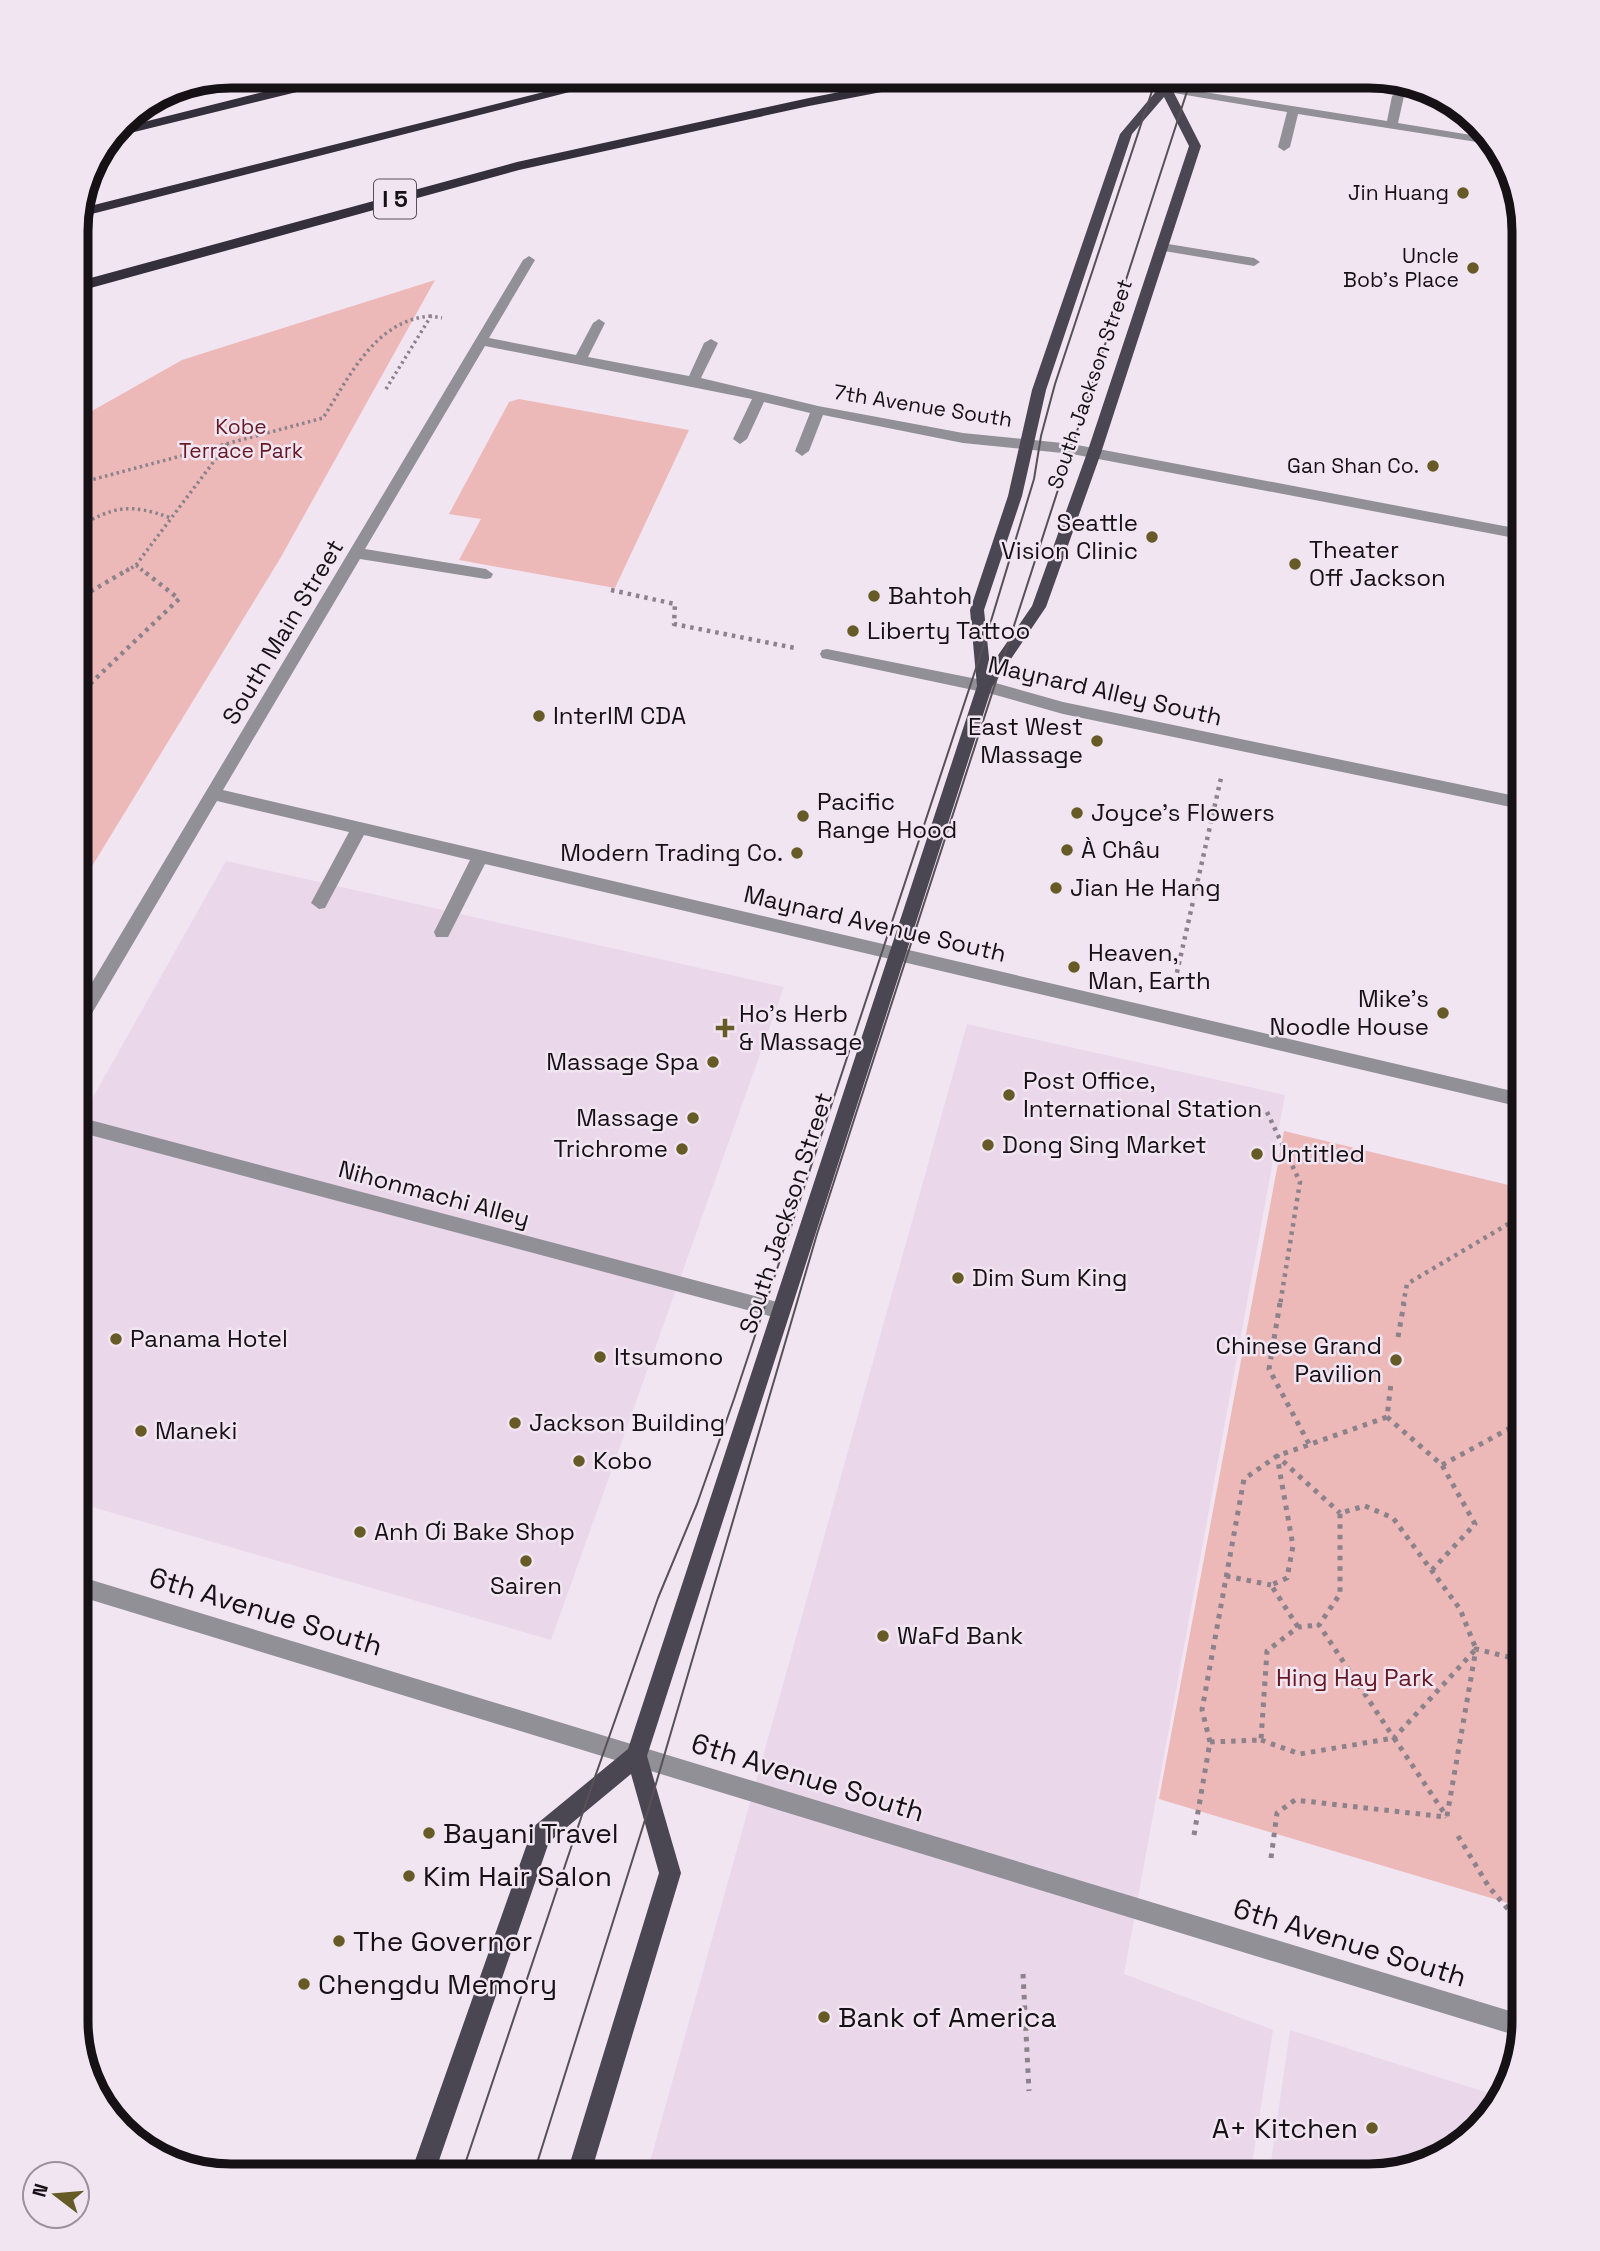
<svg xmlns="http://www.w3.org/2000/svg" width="1600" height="2251" font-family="'Space Grotesk',sans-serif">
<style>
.built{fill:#ead7ea}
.green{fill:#edb8b8}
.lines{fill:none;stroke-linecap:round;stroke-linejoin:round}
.path-far2{stroke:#8b828b;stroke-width:3.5;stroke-dasharray:2.5 3.5;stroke-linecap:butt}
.path-far1{stroke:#8b828b;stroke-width:4.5;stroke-dasharray:3.5 5;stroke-linecap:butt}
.path{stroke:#8b828b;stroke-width:5;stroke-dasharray:4.5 6;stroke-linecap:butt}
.minor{fill:#919096;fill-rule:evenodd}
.major{fill:#4b4752;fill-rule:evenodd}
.highway{fill:#332f3b;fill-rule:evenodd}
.tram{stroke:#575157;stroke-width:2}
.poi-dot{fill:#665a27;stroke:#f2e5f2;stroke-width:2.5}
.labels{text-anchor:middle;stroke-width:5;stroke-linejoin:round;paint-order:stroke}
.far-poi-label{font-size:21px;fill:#151115;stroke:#f2e5f2;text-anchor:end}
.far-street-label{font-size:21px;fill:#151115;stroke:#f2e5f2}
.far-park-label{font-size:21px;fill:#661923;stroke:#f2e5f2}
.shield{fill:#f2e5f2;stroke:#575157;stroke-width:2}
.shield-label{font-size:23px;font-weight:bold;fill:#151115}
.poi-label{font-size:24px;fill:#151115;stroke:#f2e5f2;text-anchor:start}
.street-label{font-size:24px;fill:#151115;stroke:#f2e5f2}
.park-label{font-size:24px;fill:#661923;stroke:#f2e5f2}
.near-street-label{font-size:28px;fill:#151115;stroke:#f2e5f2}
.near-poi-label{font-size:28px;fill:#151115;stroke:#f2e5f2;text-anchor:start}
.rim{fill:none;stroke:#151115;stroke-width:9}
</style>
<rect width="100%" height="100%" fill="#f2e5f2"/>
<path class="built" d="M226 861 784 987 551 1640 75 1502V1129Z
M967 1024 1285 1095 1124 1974 1273 2030 1250 2176H646Z
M1290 2030 1504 2098V2099L1448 2155 1370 2176H1269Z"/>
<path class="green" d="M435 280 281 557 75 894 76 420 182 360Z
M519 399 689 430 615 588 459 560 481 519 449 514 509 402Z
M1284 1131 1525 1189V1745L1511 1904 1159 1799Z"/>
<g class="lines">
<path class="path-far2" d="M386 389 431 316 442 318
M76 484 323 418C350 376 375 320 431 316
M76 528C115 506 129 503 171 518
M136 565 227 444
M126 571 136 565 143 571"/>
<path class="path-far1" d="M611 590 675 604 674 624 795 648
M76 600 129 569
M76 693 91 683 179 599 141 569
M1175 981 1221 778
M1267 1112 1300 1182 1280 1305
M1403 1305 1407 1284 1525 1214"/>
<path class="path" d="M1280 1303 1269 1369 1309 1444
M1398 1337 1404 1303
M1387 1417 1442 1465 1475 1524 1432 1570
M1442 1465 1514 1426 1525 1429
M1365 1506 1393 1518 1460 1609 1476 1649 1394 1738 1319 1625 1340 1594V1513Z
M1226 1576 1271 1585
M1298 1627 1271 1585 1287 1578 1293 1546 1277 1456 1340 1513
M1394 1738 1447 1817
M1261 1740 1300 1754 1394 1738
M1210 1742 1202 1710 1244 1479 1277 1456 1387 1417 1391 1383
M1447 1816 1476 1649 1525 1661
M1194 1835 1210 1742 1261 1740 1267 1651 1298 1627 1319 1625
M1458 1836 1489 1887 1519 1922
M1271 1858 1277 1813 1295 1800 1446 1817
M1023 1974 1029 2091"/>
<path class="minor" d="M1166 86 1387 121 1392 96 1398 92 1404 96 1398 123 1489 138 1496 145 1298 114 1290 147 1284 151 1278 147 1287 112 1162 91V87Z
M1162 243 1254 258 1260 262 1254 266 1158 250V244Z
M529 256 535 260 489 338 576 355 593 323 599 319 605 323 588 357 689 376 704 343 711 339 718 343 701 378 818 406 963 433 1072 444 1525 530V540L1072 454 963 443 823 415 809 451 802 456 795 451 810 413 764 402 747 439 740 444 733 439 752 399 485 346 365 549 486 569 493 574 491 578 486 579 360 559 223 790 1525 1094V1108L485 864 448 937H436L434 932 470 860 364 835 325 908 319 909 311 903 349 832 217 801 81 1032 75 1034V1011L523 260Z
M827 649 992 682 1063 702 1525 798V810L1063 714 992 694 822 658 820 654 822 650Z
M75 1116 781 1303 788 1305 790 1311 788 1317 781 1319 75 1131Z
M75 1575 1523 2015 1525 2021 1521 2037 75 1595Z"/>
<path class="major" d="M1166 76H1177L1171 87 1201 146 1101 453 1046 607 992 687 647 1756 681 1873 590 2176H566L659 1873 631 1774 549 1842 434 2175H410L533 1827 628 1749 977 686 970 610 1008 496 1032 390 1120 134 1158 89ZM1164 97 1189 146 1087 453 1032 606 990 667 984 610 1022 496 1046 390 1132 134Z"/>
<path class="highway" d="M331 75H356L354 78 110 138 116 129Z
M611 75H636L76 218 78 209Z
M925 75H956L949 79 809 106 519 170 76 292V282L517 162 809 98Z"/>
<path class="tram" d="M461 2176 589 1794 658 1598 697 1504 734 1399 984 644 1034 479 1041 436 1055 384 1157 76
M533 2176 650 1804 817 1234 1192 76"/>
</g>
<g class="poi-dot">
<circle cx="1463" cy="193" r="7"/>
<circle cx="1473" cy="268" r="7"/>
<circle cx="1433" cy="466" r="7"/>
<circle cx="1152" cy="537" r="7"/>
<circle cx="1295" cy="564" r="7"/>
<circle cx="874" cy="596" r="7"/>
<circle cx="853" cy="631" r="7"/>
<circle cx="539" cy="716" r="7"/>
<circle cx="1097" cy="741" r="7"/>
<circle cx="1077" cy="813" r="7"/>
<circle cx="803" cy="816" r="7"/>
<circle cx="1067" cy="850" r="7"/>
<circle cx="797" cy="853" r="7"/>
<circle cx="1056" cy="888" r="7"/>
<circle cx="1074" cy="967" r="7"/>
<circle cx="1443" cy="1013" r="7"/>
<path d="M721.5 1017.5h7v7h7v7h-7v7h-7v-7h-7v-7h7z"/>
<circle cx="713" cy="1062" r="7"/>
<circle cx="1009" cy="1095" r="7"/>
<circle cx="693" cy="1118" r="7"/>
<circle cx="988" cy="1145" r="7"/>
<circle cx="682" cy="1149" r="7"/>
<circle cx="1257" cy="1154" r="7"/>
<circle cx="958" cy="1278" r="7"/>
<circle cx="116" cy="1339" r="7"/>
<circle cx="600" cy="1357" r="7"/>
<circle cx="1396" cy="1360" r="7"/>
<circle cx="515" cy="1423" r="7"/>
<circle cx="141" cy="1431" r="7"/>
<circle cx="579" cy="1461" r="7"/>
<circle cx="360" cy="1532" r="7"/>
<circle cx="526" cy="1561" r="7"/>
<circle cx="883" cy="1636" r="7"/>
<circle cx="429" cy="1833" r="7"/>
<circle cx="409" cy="1876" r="7"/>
<circle cx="339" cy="1941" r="7"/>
<circle cx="304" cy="1984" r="7"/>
<circle cx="824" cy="2017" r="7"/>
<circle cx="1372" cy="2128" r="7"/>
</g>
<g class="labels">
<g class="far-poi-label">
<text x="1449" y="200">Jin Huang</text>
<text x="1459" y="263">Uncle<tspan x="1459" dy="24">Bob's Place</tspan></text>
<text x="1419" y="473">Gan Shan Co.</text>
</g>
<g class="far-street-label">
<text transform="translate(1090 384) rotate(-71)" y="7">South Jackson Street</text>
<text transform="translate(923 406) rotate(9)" y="7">7th Avenue South</text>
</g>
<g class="far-park-label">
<text x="241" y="434">Kobe<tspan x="241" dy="24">Terrace Park</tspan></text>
</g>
<rect class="shield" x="374" y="179.5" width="42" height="39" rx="5"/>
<g class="shield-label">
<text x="395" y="207">I 5</text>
</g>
<g class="poi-label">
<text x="1138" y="531" text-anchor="end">Seattle<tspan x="1138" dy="28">Vision Clinic</tspan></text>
<text x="1309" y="558">Theater<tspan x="1309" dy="28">Off Jackson</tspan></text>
<text x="888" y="604">Bahtoh</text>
<text x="867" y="639">Liberty Tattoo</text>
<text x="553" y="724">InterIM CDA</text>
<text x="1083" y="735" text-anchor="end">East West<tspan x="1083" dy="28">Massage</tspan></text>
<text x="817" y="810">Pacific<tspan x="817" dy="28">Range Hood</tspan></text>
<text x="1091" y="821">Joyce's Flowers</text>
<text x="1081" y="858">À Châu</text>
<text x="783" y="861" text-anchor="end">Modern Trading Co.</text>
<text x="1070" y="896">Jian He Hang</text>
<text x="1088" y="961">Heaven,<tspan x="1088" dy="28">Man, Earth</tspan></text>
<text x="1429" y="1007" text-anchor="end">Mike's<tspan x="1429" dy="28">Noodle House</tspan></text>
<text x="739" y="1022">Ho's Herb<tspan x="739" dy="28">&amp; Massage</tspan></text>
<text x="699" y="1070" text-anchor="end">Massage Spa</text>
<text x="1023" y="1089">Post Office,<tspan x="1023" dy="28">International Station</tspan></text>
<text x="679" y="1126" text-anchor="end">Massage</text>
<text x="1002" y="1153">Dong Sing Market</text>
<text x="668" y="1157" text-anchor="end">Trichrome</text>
<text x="1271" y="1162">Untitled</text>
<text x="972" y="1286">Dim Sum King</text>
<text x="130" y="1347">Panama Hotel</text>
<text x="1382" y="1354" text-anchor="end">Chinese Grand<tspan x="1382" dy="28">Pavilion</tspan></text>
<text x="614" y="1365">Itsumono</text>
<text x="529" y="1431">Jackson Building</text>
<text x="155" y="1439">Maneki</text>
<text x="593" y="1469">Kobo</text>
<text x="374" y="1540">Anh Ơi Bake Shop</text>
<text x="526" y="1594" text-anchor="middle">Sairen</text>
<text x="897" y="1644">WaFd Bank</text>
</g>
<g class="street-label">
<text transform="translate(283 632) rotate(-59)" y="8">South Main Street</text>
<text transform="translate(1105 691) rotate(13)" y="8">Maynard Alley South</text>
<text transform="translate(875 924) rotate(13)" y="8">Maynard Avenue South</text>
<text transform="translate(434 1194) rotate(15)" y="8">Nihonmachi Alley</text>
<text transform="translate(786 1213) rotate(-72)" y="8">South Jackson Street</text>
</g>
<g class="park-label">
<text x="1355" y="1686">Hing Hay Park</text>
</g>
<g class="near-street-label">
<text transform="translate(266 1611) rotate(17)" y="10">6th Avenue South</text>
<text transform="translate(808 1777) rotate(17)" y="10">6th Avenue South</text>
<text transform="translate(1350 1942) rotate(17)" y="10">6th Avenue South</text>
</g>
<g class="near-poi-label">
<text x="443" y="1843">Bayani Travel</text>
<text x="423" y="1886">Kim Hair Salon</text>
<text x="353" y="1951">The Governor</text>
<text x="318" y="1994">Chengdu Memory</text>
<text x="838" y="2027">Bank of America</text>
<text x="1358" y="2138" text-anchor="end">A+ Kitchen</text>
</g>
</g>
<path d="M0 0H1600V2251H0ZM231 88H1369A143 143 0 0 1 1512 231V2021A143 143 0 0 1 1369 2164H231A143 143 0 0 1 88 2021V231A143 143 0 0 1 231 88Z" fill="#f2e5f2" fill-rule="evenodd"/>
<path class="rim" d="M231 88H1369A143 143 0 0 1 1512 231V2021A143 143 0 0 1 1369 2164H231A143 143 0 0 1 88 2021V231A143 143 0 0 1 231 88Z"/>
<g transform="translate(56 2195) rotate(286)"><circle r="33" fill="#f2e5f2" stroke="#9a909a" stroke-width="2"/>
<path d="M0-5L12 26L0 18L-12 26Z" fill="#665a27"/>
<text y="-10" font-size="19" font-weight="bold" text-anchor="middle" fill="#151115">N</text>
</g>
</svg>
